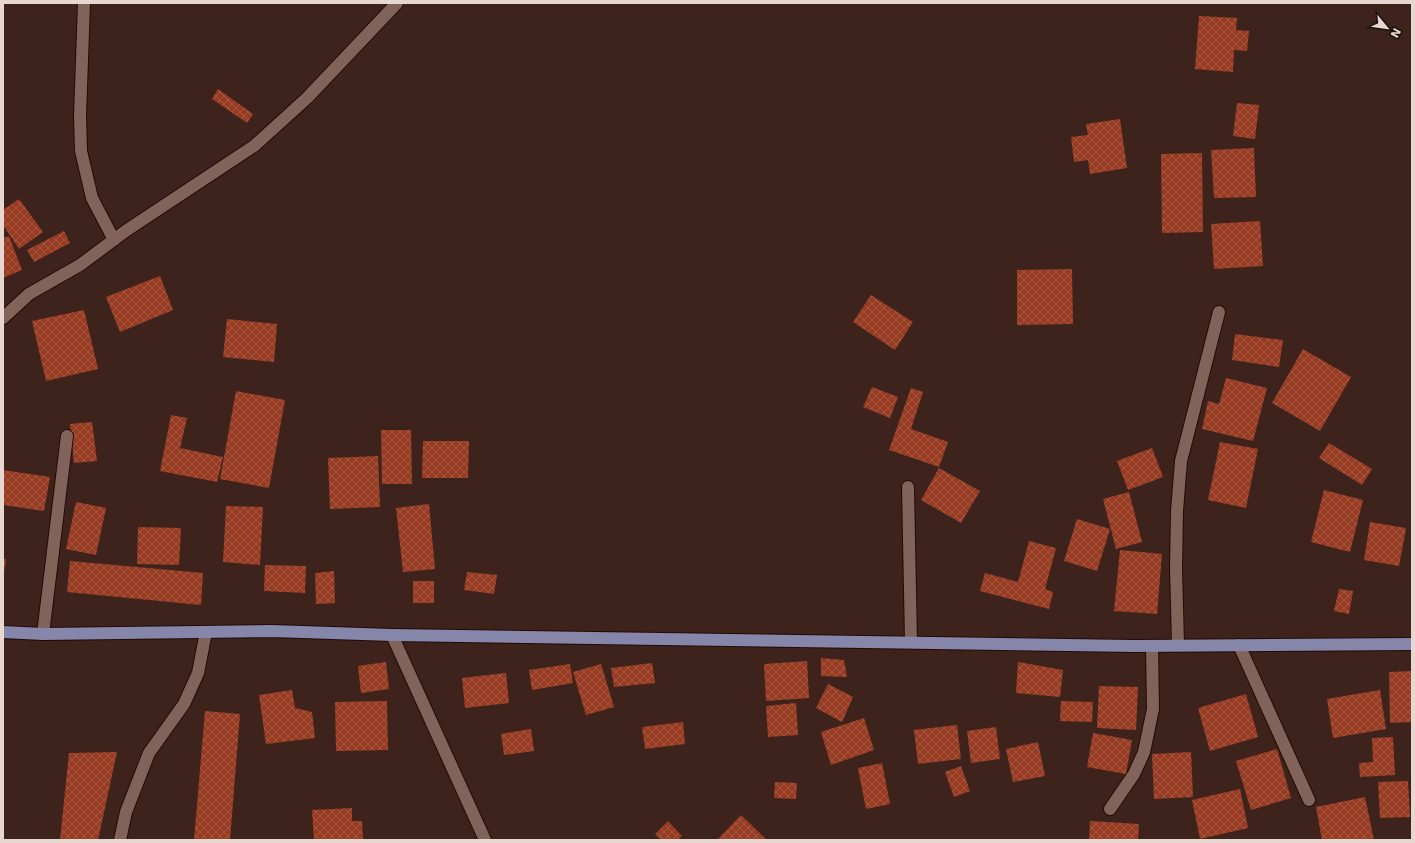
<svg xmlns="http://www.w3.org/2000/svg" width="1415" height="843" font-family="'DejaVu Sans',sans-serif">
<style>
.building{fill:url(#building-cross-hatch)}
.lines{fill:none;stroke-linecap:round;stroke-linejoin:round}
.minor-casing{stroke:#220b06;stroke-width:14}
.major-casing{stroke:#220b06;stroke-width:14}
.minor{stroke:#81635a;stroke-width:12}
.major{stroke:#8586aa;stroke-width:12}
</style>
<defs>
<pattern id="building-cross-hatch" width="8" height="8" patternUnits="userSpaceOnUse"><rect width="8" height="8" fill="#973b22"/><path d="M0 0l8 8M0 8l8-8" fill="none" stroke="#a65741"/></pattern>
</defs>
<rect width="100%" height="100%" fill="#3d231c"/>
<path class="building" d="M1199 16 1237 18 1236 30 1249 31 1247 51 1234 50 1233 72 1195 69Z
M218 89 253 114 247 123 212 99Z
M1237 103 1259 105 1255 139 1233 136Z
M1120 119 1127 168 1090 174 1088 160 1074 162 1071 137 1088 135 1086 124Z
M1254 148 1256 197 1214 198 1211 150Z
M1202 153 1203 232 1162 233 1161 154Z
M19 199 43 232 19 249 3 225V210Z
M1260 221 1263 266 1214 269 1211 224Z
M64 231 70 243 34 262 27 250Z
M9 236 22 270 3 278V238Z
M1072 269 1073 324 1017 325V270Z
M160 276 173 310 120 332 106 297Z
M871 295 913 322 895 350 853 322Z
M84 310 98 369 46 381 32 321Z
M227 319 277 324 274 362 223 357Z
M1235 334 1283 340 1279 367 1232 360Z
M1303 349 1351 377 1320 431 1272 403Z
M1226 378 1267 388 1253 441 1202 429 1208 401 1219 404Z
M872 387 898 397 890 418 863 407Z
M911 388 923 392 911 429 948 442 939 467 889 450Z
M236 391 285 400 269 488 220 479Z
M171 415 187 418 180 448 223 457 217 482 160 471Z
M92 422 97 461 74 463 70 424Z
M381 430H411L412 484H382Z
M423 441H469L468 478H422Z
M1220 442 1258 449 1246 508 1208 500Z
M1329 443 1372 469 1362 485 1319 458Z
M1152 448 1163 477 1128 490 1117 461Z
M378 456 380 507 330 509 328 458Z
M939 468 980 491 961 523 921 500Z
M3 470 50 477 44 511 3 505Z
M1324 490 1363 500 1350 552 1311 542Z
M1129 492 1142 542 1116 549 1103 499Z
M76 502 106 508 96 555 66 549Z
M429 504 435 569 403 572 396 508Z
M226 506 263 507 260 565 223 562Z
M1077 519 1110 529 1097 571 1064 561Z
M1370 522 1406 528 1399 566 1364 560Z
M138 527 181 528 179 565 137 564Z
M1029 541 1056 548 1045 589 1053 592 1049 609 980 591 985 573 1018 582Z
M1120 550 1162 554 1157 614 1114 611Z
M3 559H6L4 573H3Z
M70 561 203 573 201 605 67 592Z
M265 565 306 566 305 593 264 591Z
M334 571 335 603 316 604 315 573Z
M467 572 497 575 494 594 464 590Z
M413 581H434V603H413Z
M1339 589 1353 591 1349 614 1334 611Z
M821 658 844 660 847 677 821 676Z
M807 661 809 698 766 701 764 664Z
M386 662 389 689 361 693 358 666Z
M1018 662 1063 670 1060 697 1016 693Z
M652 663 655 683 614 687 611 668Z
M570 664 573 683 532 690 529 670Z
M601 664 614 707 586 715 573 672Z
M1412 671V722L1390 723 1389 672Z
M506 673 509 703 465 708 462 678Z
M828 684 853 697 842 722 816 708Z
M1099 686 1138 687 1136 730 1097 728Z
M292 690 295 708 312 712 315 738 266 744 259 695Z
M1380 690 1386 729 1333 738 1327 699Z
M1246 694 1258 737 1210 751 1198 708Z
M387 701 388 750 336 751 335 702Z
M1061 701 1093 702 1092 722 1060 721Z
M796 703 798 735 768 737 766 706Z
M205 711 240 714 230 840H194Z
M864 718 874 750 831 765 821 732Z
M683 722 685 744 645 749 642 727Z
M957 725 961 759 918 764 914 730Z
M996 727 1000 759 971 763 967 731Z
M531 729 534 751 504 755 501 734Z
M1093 733 1132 740 1126 774 1087 767Z
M1393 737 1395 775 1360 777 1359 763 1373 762 1372 738Z
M1038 742 1045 776 1013 782 1006 749Z
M1277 749 1291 798 1251 810 1236 761Z
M117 752 98 840H60L69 753Z
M1191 752 1193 797 1154 799 1152 754Z
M882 763 890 804 866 809 858 768Z
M961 766 970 791 954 797 945 772Z
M1408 781 1410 817 1380 818 1378 782Z
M775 782 797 783 796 799 774 798Z
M1240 789 1248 828 1200 839 1192 800Z
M1365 797 1374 840H1322L1316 807Z
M352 808V821H362L363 840H314L312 810Z
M741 815 767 840H717Z
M668 821 682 836 678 840H661L655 834Z
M1090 821 1139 824 1138 840H1089Z"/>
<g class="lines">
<g class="minor-casing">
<path id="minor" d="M84 3 80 116 81 151 92 198 114 240
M3 318 29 294 80 265 127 230 254 146 307 98 397 3
M908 487 911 642
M43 634 67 436
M392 635 485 840
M1178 645 1176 568 1177 511 1181 461 1219 312
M1239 645 1309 800
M1110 809 1134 774 1144 752 1153 709 1152 646
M120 840 126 812 149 753 184 704 198 673 206 632"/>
</g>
<g class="major-casing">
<path id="major" d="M3 632 43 634 272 631 392 635 1134 646 1412 644"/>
</g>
<use href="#minor" class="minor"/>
<use href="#major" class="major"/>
</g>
<rect width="1415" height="843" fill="none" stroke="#e8d6d1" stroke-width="8"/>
<g transform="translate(1387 28) rotate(119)" stroke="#1b100c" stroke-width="3" paint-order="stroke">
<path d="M0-3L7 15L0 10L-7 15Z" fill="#e8d6d1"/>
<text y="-6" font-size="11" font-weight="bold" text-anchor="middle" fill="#e8d6d1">N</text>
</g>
</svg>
